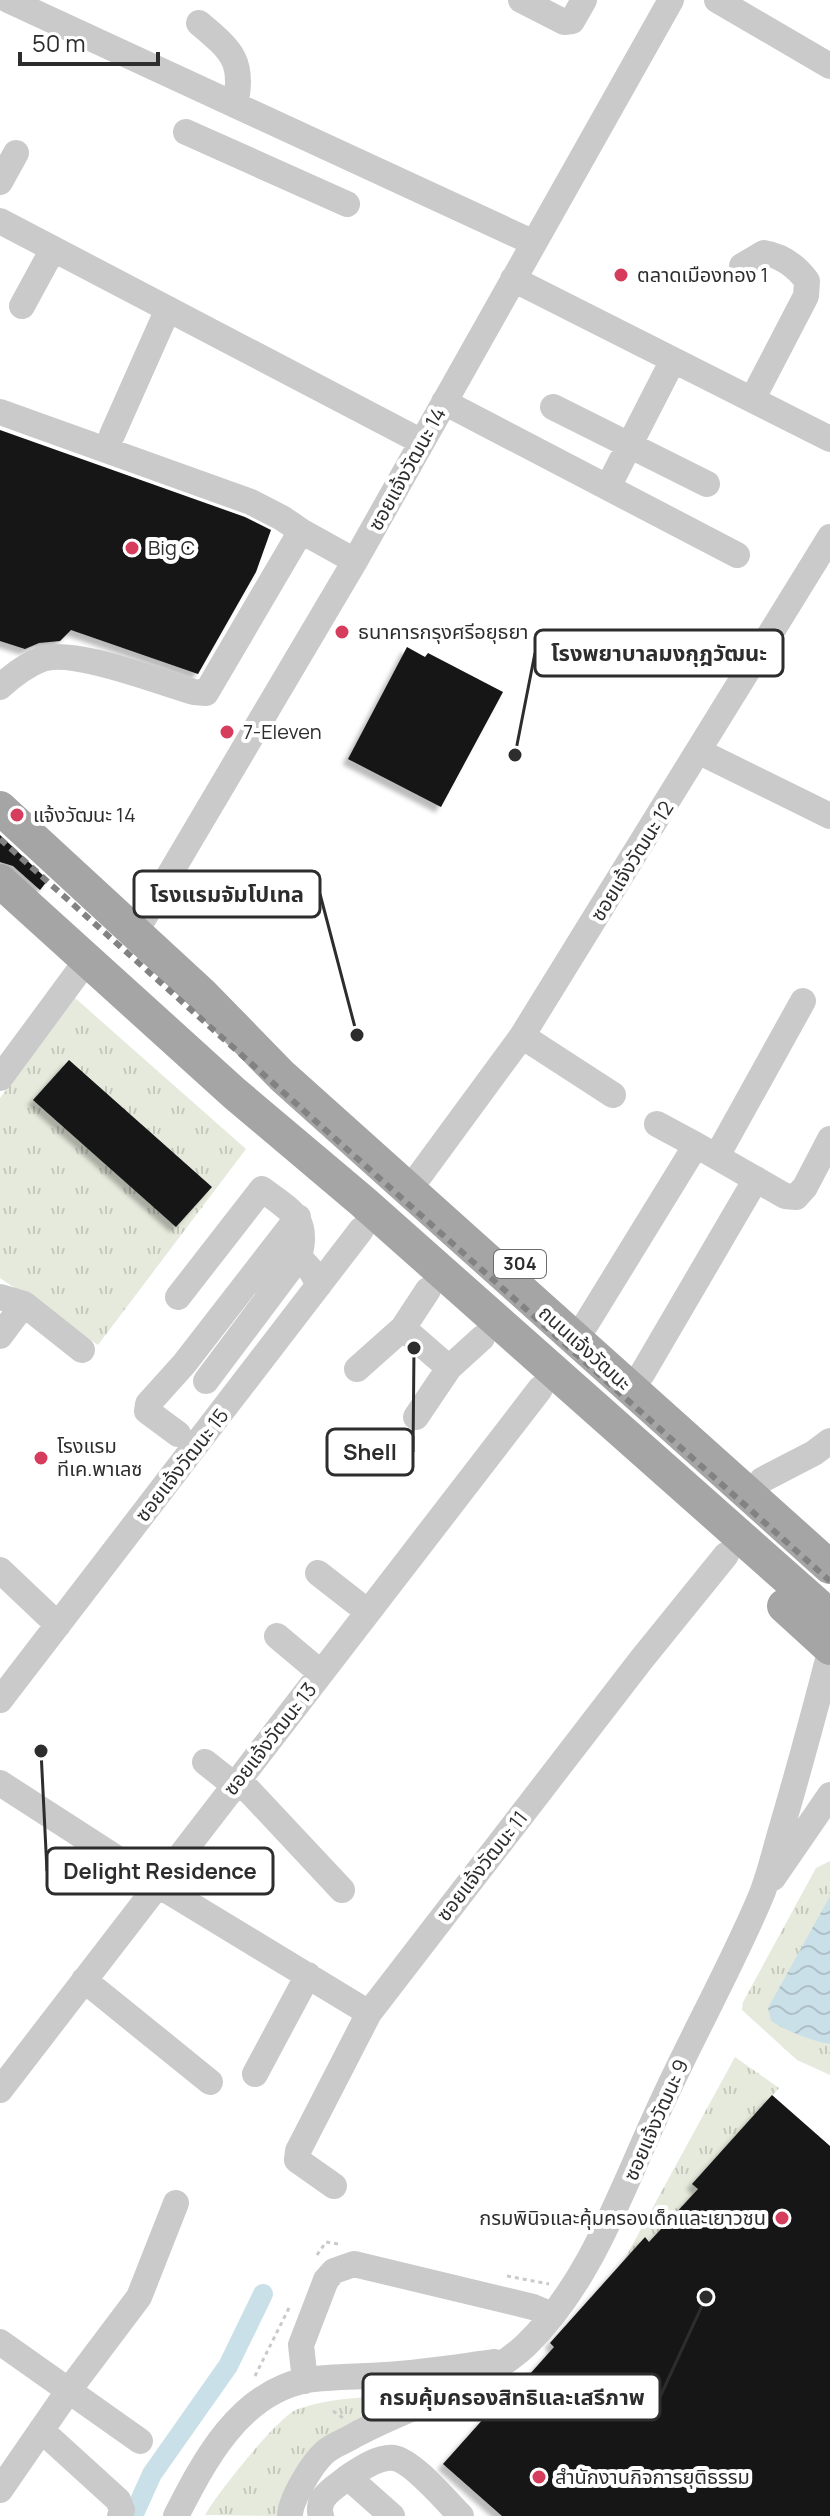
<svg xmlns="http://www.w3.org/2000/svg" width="830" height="2516" font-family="Manrope,'Noto Sans Thai',sans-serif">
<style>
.grass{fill:url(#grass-tufts)}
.water{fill:url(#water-waves)}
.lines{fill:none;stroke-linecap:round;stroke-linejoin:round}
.canal{stroke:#cae0e8;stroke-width:20}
.building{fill:#141414;filter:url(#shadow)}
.path{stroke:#cacaca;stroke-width:3;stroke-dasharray:4 4;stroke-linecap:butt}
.minor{stroke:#cacaca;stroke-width:26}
.major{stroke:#a5a5a5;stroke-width:34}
.rail{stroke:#828282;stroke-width:6;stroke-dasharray:8 6;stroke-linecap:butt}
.poi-dot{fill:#d63d5d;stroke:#fff;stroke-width:3}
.labels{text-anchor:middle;stroke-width:8;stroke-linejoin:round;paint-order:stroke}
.shield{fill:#fff;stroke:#6c6c6c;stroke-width:2}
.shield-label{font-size:18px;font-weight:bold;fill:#2d2d2d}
.poi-label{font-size:20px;fill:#2d2d2d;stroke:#fff;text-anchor:start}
.street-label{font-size:20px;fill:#2d2d2d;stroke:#fff}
.leader{fill:none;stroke:#2d2d2d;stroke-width:3}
.callout-dot{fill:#2d2d2d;stroke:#fff;stroke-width:3}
.callout{fill:#fff;stroke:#2d2d2d;stroke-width:3}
.callout-label{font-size:22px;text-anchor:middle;font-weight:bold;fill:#2d2d2d}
</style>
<defs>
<pattern id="grass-tufts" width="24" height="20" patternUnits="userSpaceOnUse" patternTransform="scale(2)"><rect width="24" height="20" fill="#e5eadc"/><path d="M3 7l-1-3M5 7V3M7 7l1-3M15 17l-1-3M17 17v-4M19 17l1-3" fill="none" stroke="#c5c9bd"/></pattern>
<pattern id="water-waves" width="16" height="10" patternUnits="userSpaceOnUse" patternTransform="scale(2)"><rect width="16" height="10" fill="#cae0e8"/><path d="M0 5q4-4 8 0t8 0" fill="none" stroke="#aec0c7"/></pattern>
<filter id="shadow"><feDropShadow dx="-5.5" dy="5.5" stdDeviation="2" flood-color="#0004"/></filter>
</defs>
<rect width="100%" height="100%" fill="#fff"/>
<path class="grass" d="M75 998 246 1149 98 1345 0 1278V1098Z
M830 1861V2075L797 2060 742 2010 743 2002 816 1868Z
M735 2057 779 2088 693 2184 698 2189 649 2242 645 2237 623 2262Z
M420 2393 364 2425 281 2516 205 2515C216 2495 279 2415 298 2409 335 2396 381 2397 420 2393Z"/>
<path class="water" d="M830 1896V2044C815 2042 784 2030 771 2021L768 2008Z"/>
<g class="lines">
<path class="canal" d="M133 2516 152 2474 228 2366 263 2294"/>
</g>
<path class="building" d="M0 430 245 517 271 530 256 572 198 674 71 630 60 641 39 643 25 649 0 641Z
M407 647 425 657 428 653 503 692 441 807 348 759Z
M0 835 48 880 40 890 13 866 0 862Z
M69 1060 212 1187 176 1227 33 1100Z
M772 2095 830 2146V2516H502L443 2464 510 2389 513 2393 554 2347 550 2343 645 2237 649 2242 698 2189 692 2184Z"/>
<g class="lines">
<path class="path" d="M317 2255 326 2242 338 2244
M507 2276 549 2284
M255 2376 289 2308
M333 2411 343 2418"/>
<path class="minor" d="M8 0 534 243
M521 0 564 22 572 21 584 0
M717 0 830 66
M199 23C231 50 245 61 235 105
M186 132 347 204
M0 182 16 153
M0 221 422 442
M742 266 764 253C783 256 796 266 807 281L806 296 753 398
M513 279 830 439
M22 306 53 249
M444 402 737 555
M553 407 707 484
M0 412 251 502 282 518 301 531 206 693 194 692C159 682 73 648 42 659 26 665 12 676 0 687
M112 435 168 309
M608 487 673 360
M301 531 355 561
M700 752 830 816
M135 933 355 561 671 0
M522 1036 613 1095
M0 1078 87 960
M657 1124 696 1145
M717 1156 803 1001
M420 1175 522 1036 830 537
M0 1297 24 1304 82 1350
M178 1297 262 1189C291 1211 310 1218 299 1257L310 1269 319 1285
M586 1324 696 1145 785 1196 796 1197 805 1187 830 1139
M403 1328 428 1290
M0 1336 24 1304
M357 1369 403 1328 449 1368
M642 1374 756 1179
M206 1381 299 1257
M416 1417 449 1368 482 1338
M178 1434 147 1411 148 1404 184 1364 298 1217
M762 1480 814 1453 830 1441
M0 1570 58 1625
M318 1573 368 1612
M277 1636 321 1673
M0 1700 361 1230
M205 1762 234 1785
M239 1780 342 1890
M0 1783 158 1885 369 2013
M773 1878 830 1795
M84 1980 210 2082
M255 2074 308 1975
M0 2090 540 1389
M334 2186 297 2160 298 2151 369 2013 641 1660 726 1555
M0 2342 140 2441
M305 2381 301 2345 326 2280 334 2271 354 2264 533 2307 552 2315
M41 2430 118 2500 122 2510 120 2516
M0 2490 69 2390 139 2297 176 2203
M176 2516C204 2461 239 2393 307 2380 332 2376 360 2377 386 2375 422 2373 458 2367 495 2362
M290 2516C290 2500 312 2464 324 2453 332 2445 346 2441 355 2435 409 2405 480 2388 526 2345 588 2285 619 2197 654 2120 687 2045 729 1972 761 1896 770 1874 775 1850 782 1827 799 1769 815 1710 830 1652
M321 2516C315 2497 335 2488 348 2477
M392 2516 348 2477C360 2469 379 2456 394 2458 413 2461 447 2502 461 2516"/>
<path class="major" d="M0 808 203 995 282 1076 830 1567
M0 881 234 1093 362 1201 830 1616
M784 1606 830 1648"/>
<path class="rail" d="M0 839 830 1581"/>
</g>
<g class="poi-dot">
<circle cx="621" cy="275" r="8"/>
<circle cx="132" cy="548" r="8"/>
<circle cx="342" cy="632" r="8"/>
<circle cx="227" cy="732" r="8"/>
<circle cx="17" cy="815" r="8"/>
<circle cx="41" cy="1458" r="8"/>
<circle cx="782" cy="2218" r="8"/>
<circle cx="539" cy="2477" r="8"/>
</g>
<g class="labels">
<rect class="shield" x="494" y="1250" width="52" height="28" rx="6"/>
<g class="shield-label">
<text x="520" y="1270">304</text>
</g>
<g class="poi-label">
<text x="637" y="282">ตลาดเมืองทอง 1</text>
<text x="148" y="555">Big C</text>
<text x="358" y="639">ธนาคารกรุงศรีอยุธยา</text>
<text x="243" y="739">7-Eleven</text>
<text x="33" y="822">แจ้งวัฒนะ 14</text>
<text x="57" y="1453">โรงแรม<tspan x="57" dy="23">ทีเค.พาเลซ</tspan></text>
<text x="766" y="2225" text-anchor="end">กรมพินิจและคุ้มครองเด็กและเยาวชน</text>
<text x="555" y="2484">สำนักงานกิจการยุติธรรม</text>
</g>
<g class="street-label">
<text transform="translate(407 469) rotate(-61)" y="7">ซอยแจ้งวัฒนะ 14</text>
<text transform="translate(632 861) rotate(-58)" y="7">ซอยแจ้งวัฒนะ 12</text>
<text transform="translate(585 1348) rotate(42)" y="7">ถนนแจ้งวัฒนะ</text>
<text transform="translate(182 1465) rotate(-52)" y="7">ซอยแจ้งวัฒนะ 15</text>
<text transform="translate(270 1739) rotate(-52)" y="7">ซอยแจ้งวัฒนะ 13</text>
<text transform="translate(482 1866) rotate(-52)" y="7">ซอยแจ้งวัฒนะ 11</text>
<text transform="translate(656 2120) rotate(-66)" y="7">ซอยแจ้งวัฒนะ 9</text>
</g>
</g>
<path class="leader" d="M515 755L535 653M357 1035L320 894M414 1348L413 1452M41 1751L47 1871M706 2297L660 2397"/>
<g class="callout-dot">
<circle cx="515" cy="755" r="8"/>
<circle cx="357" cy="1035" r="8"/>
<circle cx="414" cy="1348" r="8"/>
<circle cx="41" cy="1751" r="8"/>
<circle cx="706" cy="2297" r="8"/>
</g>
<g class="callout">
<rect x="535" y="630" width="248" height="46" rx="8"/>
<rect x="134" y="871" width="186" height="46" rx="8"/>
<rect x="327" y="1429" width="86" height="46" rx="8"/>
<rect x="47" y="1848" width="226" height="46" rx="8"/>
<rect x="363" y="2374" width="297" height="46" rx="8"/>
</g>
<g class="callout-label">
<text x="659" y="661">โรงพยาบาลมงกุฎวัฒนะ</text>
<text x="227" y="902">โรงแรมจัมโปเทล</text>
<text x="370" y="1460">Shell</text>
<text x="160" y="1879">Delight Residence</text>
<text x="512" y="2405">กรมคุ้มครองสิทธิและเสรีภาพ</text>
</g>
<path d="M20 52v12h138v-12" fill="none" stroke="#2d2d2d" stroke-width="4"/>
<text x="32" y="52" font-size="24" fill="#2d2d2d" stroke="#ffffff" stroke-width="6" paint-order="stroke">50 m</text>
</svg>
